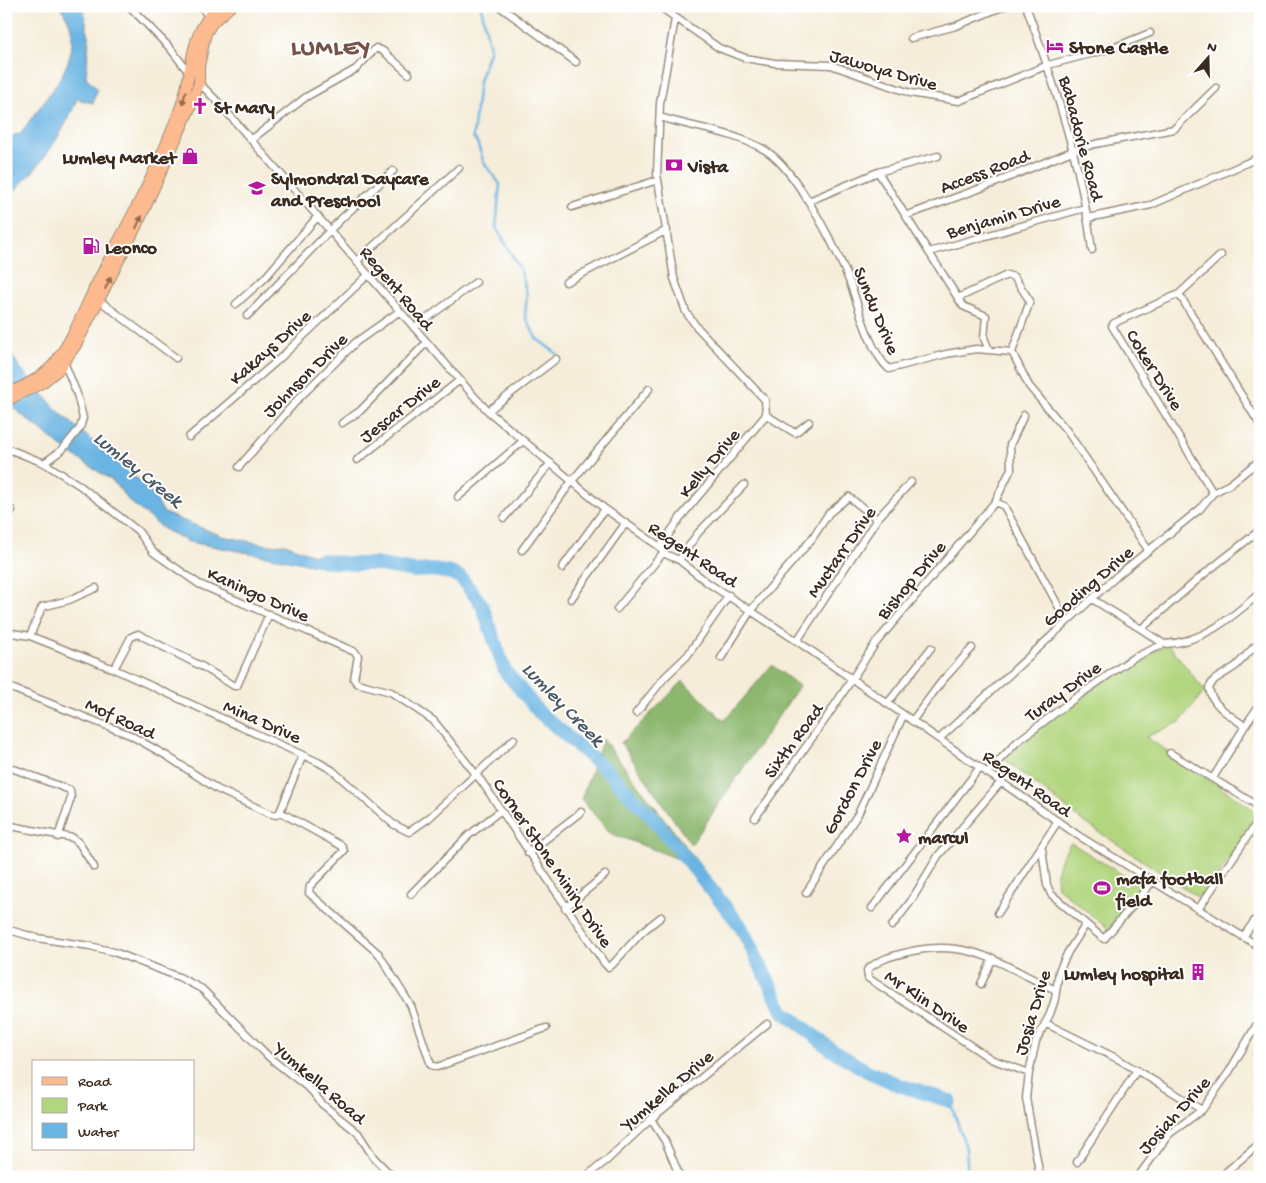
<svg xmlns="http://www.w3.org/2000/svg" width="1266" height="1183" font-family="'Gochi Hand',sans-serif">
<style>
.green{fill:#b2d67f;stroke:#76804e}
.forest{fill:#8db76e;stroke:#647046}
.water{fill:#69b4e2;stroke:#526f80}
.lines{fill:none;stroke-linecap:round;stroke-linejoin:round}
.stream{stroke:#69b4e2;stroke-width:2.5}
.river{stroke:#69b4e2;stroke-width:14}
.minor-casing{stroke:#988c7c;stroke-width:9}
.primary-casing{stroke:#988c7c;stroke-width:12}
.minor{stroke:#fff;stroke-width:6}
.primary{stroke:#fcba8e;stroke-width:10}
.oneway{fill:#926b50}
.labels{text-anchor:middle;stroke-width:4;stroke-linejoin:round;paint-order:stroke}
.poi-label{font-size:19px;font-weight:bold;fill:#3b2a1e;stroke:#fff;text-anchor:start}
.street-label{font-size:19px;fill:#3b2a1e;stroke:#fff}
.water-label{font-size:20px;font-style:italic;fill:#4b5a63;stroke:#fff}
.district-label{font-size:24px;font-weight:bold;letter-spacing:1px;fill:#775249;stroke:#fff}
</style>
<rect width="100%" height="100%" fill="#fff"/>
<filter id="ink" filterUnits="userSpaceOnUse"><feTurbulence type="fractalNoise" baseFrequency=".02" numOctaves="2"/><feDisplacementMap in="SourceGraphic" scale="10" xChannelSelector="R" yChannelSelector="G"/><feConvolveMatrix kernelMatrix="1 2 1 2 8 2 1 2 1" color-interpolation-filters="sRGB"/></filter>
<filter id="wash" filterUnits="userSpaceOnUse"><feTurbulence type="fractalNoise" baseFrequency=".0096" numOctaves="4" result="noise"/><feDisplacementMap in="SourceGraphic" scale="20" xChannelSelector="R" yChannelSelector="G"/><feGaussianBlur stdDeviation="1.12" result="paint"/><feColorMatrix in="noise" values="0 0 0 0 0 0 0 0 0 0 0 0 0 0 0 0 0 1.4 0 .05"/><feComposite in="paint" operator="in"/></filter>
<g filter="url(#wash)">
<rect width="100%" height="100%" fill="#f5edd9"/>
<path class="green" d="M1168 644 1205 691 1180 722 1146 737 1260 814 1202 900 1084 822 1004 759 1056 715 1131 662Z
M1071 843 1147 890 1112 932 1057 887C1054 868 1060 858 1071 843Z"/>
<path class="forest" d="M772 665 799 686 691 845 621 743 683 681 724 721Z
M603 739 702 868 610 833 581 799Z"/>
<path class="water" d="M58 6H83L89 39 86 77 97 89 93 103 77 99C68 122 55 144 39 164 29 178 15 187 6 203V144L14 135 21 134C40 101 82 67 70 25 67 18 64 10 58 6Z
M6 347 21 369 57 410 129 473 148 486 164 513 222 536 268 545 285 544 311 554 339 558 337 569 189 542 163 529 128 500 113 481 68 452 6 402Z"/>
<g class="lines">
<path class="stream" d="M481 6 490 49 479 81 473 137 477 142 484 163 500 184 496 227 521 271 527 295 525 316 536 338 557 354
M950 1101 966 1148 968 1177"/>
<path class="river" d="M321 560 352 564H375L415 571 433 570 451 573 461 578 482 605 505 671 539 712 609 773 652 817 740 925 783 1011 832 1050 867 1071 899 1085 950 1101"/>
</g>
</g>
<g filter="url(#ink)">
<g class="lines">
<g class="minor-casing">
<path id="minor" d="M129 6 170 48 190 74
M201 6 208 16
M499 6 576 62
M659 6 719 48 745 58 775 63 831 65 910 93 959 101 1048 65 1113 48 1150 33
M1026 6C1055 85 1082 167 1092 250
M911 38 956 26 1004 6
M197 81 219 103 472 394 488 411 605 509 660 547 663 553 679 560 708 583 797 641 1079 836 1260 947
M660 117C694 128 734 132 765 150 797 169 842 258 854 294 861 316 872 354 889 369L946 354 976 349 1012 352 1029 386 1067 431 1149 551
M251 140 306 97 356 69 376 48 383 51 409 74
M878 172 963 306 986 316 984 338 989 350
M809 201 878 172 938 156
M572 207 658 180
M905 216 995 183 1072 151 1095 144 1174 129 1216 88
M1088 218 1151 205 1260 157
M929 252 1085 208
M357 261 459 168
M566 282 667 230
M1179 294 1260 425
M958 298 1007 275 1014 277 1030 301 1012 352
M100 301 176 358
M236 304 264 279 318 216
M247 316 340 220 393 171
M414 328 476 282
M488 411 556 359
M766 415 795 433 809 422
M342 423 360 411 426 343
M189 437 277 361 368 275
M6 448 44 463 79 485 138 531 153 552 199 584 355 652 358 656 354 679 357 683 391 692 434 721 482 782 605 964 608 967 612 965 642 932 661 917
M357 460 460 380
M44 463 62 450 80 428 83 418 77 394 64 362
M239 467 298 399 356 342 400 311
M1213 493 1112 326 1114 323 1179 294 1221 255
M458 497 523 441
M995 502 1004 506 1067 622
M6 518 12 510
M504 518 551 463
M660 547 680 518 766 415 765 400 696 326 686 312 674 278 657 174 660 103 675 19
M522 550 572 481 649 389
M679 560 698 533 744 485
M562 568 605 509
M571 599 625 524
M1092 599 1141 629 1203 575 1260 530
M617 609 663 553
M1141 629 1164 644C1203 643 1232 617 1260 593
M6 632 30 636 114 669 318 762 332 770 393 824 409 832 429 818 514 739
M30 636 42 607 69 600 96 588
M797 641 877 519 911 482
M1260 646 1254 647 1236 666 1214 680 1209 688C1211 705 1232 717 1245 726L1260 704
M721 658 751 610 811 540 829 513 849 497 877 519
M114 669 131 637 138 634 203 667 234 686H237L269 614
M6 686 130 735 167 756 217 789 268 813 276 815 280 812
M887 704 931 648
M636 713 665 677 687 656 729 595
M912 721 942 681 972 648
M939 739 1118 575 1200 509 1213 493 1230 484 1260 460
M1170 753 1260 807
M303 755 280 812 342 846 344 851 310 886 309 893 379 954 411 1006 431 1065 437 1067 546 1028
M6 766 70 790 71 798 58 837
M987 773 1017 742 1075 698 1133 658 1164 644
M1213 778 1245 726
M755 818 827 717 875 644 995 502 1011 469 1010 445 1024 415
M6 825 73 838 79 843 94 867
M528 853 581 812
M806 893 858 814 903 716
M411 894 469 835 500 811
M565 908 605 875
M872 908 980 767
M1199 908 1260 818
M998 913 1058 821
M1086 924 1104 939 1153 881
M892 926 911 901 938 856 1001 782
M6 929 37 938 90 946 114 952 179 977 202 989 270 1058 312 1091 322 1104 358 1133 374 1158 393 1177
M1243 937 1260 913
M981 984 993 958
M1045 1023 1118 1059 1202 1110
M1029 1073 991 1059 868 978 867 970C879 959 892 956 908 952 971 937 1002 966 1056 990
M651 1119 665 1141 680 1177
M1077 1162 1137 1070
M1226 1172 1260 1143
M6 1174 9 1177
M585 1177 606 1161 651 1119 767 1024
M1040 1177 1026 1098 1029 1073 1036 1041 1050 1014 1055 999 1059 971 1068 952 1086 924 1051 894 1047 885 1042 849
M1138 1177 1169 1134 1202 1110 1229 1072 1260 1019"/>
</g>
<g class="primary-casing">
<path id="primary" d="M6 394C23 387 42 378 54 364 75 337 86 303 102 273 130 219 161 164 181 106 195 68 186 36 219 6
M6 401 42 383 58 370 76 345 140 219 191 106 199 83V66L206 33 213 22 231 6"/>
</g>
<use href="#minor" class="minor"/>
<use href="#primary" class="primary"/>
</g>
<defs><path id="oneway-solid" d="M-6-.8H1V-3.2L6.5 0L1 3.2V.8H-6Z" transform="scale(1.25)"/></defs>
<g class="oneway">
<use href="#oneway-solid" transform="translate(184 98) rotate(106)"/>
<use href="#oneway-solid" transform="translate(139 222) rotate(-65)"/>
<use href="#oneway-solid" transform="translate(108 283) rotate(-64)"/>
</g>
</g>
<defs>
<g id="hotel-bare" transform="scale(1.35)"><path d="M-6-4.5h1.5V1H6V5H4.5V3h-9V5H-6ZM-4 0a1.8 1.8 0 1 1 3.6 0ZM.5 0V-2.5h3Q6-2.5 6 0Z" fill="#b5179e" stroke="#fff" stroke-width="2.5" paint-order="stroke"/></g>
<g id="church-bare" transform="scale(1.35)"><path d="M-1.2-6h2.4v3.5h3.3v2.4h-3.3V6h-2.4V-.1h-3.3v-2.4h3.3Z" fill="#b5179e" stroke="#fff" stroke-width="2.5" paint-order="stroke"/></g>
<g id="shop-bare" transform="scale(1.35)"><path d="M-5-2.5h2.3a2.7 3.5 0 0 1 5.4 0H5L5.5 6h-11ZM-1.5-2.5h3a1.5 2.3 0 0 0-3 0Z" fill="#b5179e" stroke="#fff" stroke-width="2.5" paint-order="stroke"/></g>
<g id="bank-bare" transform="scale(1.35)"><path d="M-6-4H6V4H-6ZM0-2.3a2.3 2.3 0 1 0 0 4.6a2.3 2.3 0 1 0 0-4.6Z" fill="#b5179e" stroke="#fff" stroke-width="2.5" paint-order="stroke"/></g>
<g id="school-bare" transform="scale(1.35)"><path d="M0-5L7-2L0 1L-7-2ZM-4 1L0 2.5L4 1V4Q0 6-4 4Z" fill="#b5179e" stroke="#fff" stroke-width="2.5" paint-order="stroke"/></g>
<g id="fuel-bare" transform="scale(1.35)"><path d="M-5.5-6h7V0h2V4h1.3V-2.5L3-4.5l.8-.8L6-3V5H2.5V1h-1V6h-7ZM-4.2-4.7v3.2H.2V-4.7Z" fill="#b5179e" stroke="#fff" stroke-width="2.5" paint-order="stroke"/></g>
<g id="sight-bare" transform="scale(1.35)"><path d="M0-6L1.8-2.2L6-1.7L2.9 1.2L3.7 5.4L0 3.3L-3.7 5.4L-2.9 1.2L-6-1.7L-1.8-2.2Z" fill="#b5179e" stroke="#fff" stroke-width="2.5" paint-order="stroke"/></g>
<g id="stadium-bare" transform="scale(1.35)"><path d="M0-5a6.5 5 0 1 0 0 10a6.5 5 0 1 0 0-10ZM-3.5-1.8h7v3.6h-7Z" fill="#b5179e" stroke="#fff" stroke-width="2.5" paint-order="stroke"/></g>
<g id="building-bare" transform="scale(1.35)"><path d="M-4-6H4V6H1V3H-1V6H-4ZM-2.5-4.3h1.7v1.8h-1.7ZM.8-4.3h1.7v1.8H.8ZM-2.5-1h1.7V.8h-1.7ZM.8-1h1.7V.8H.8Z" fill="#b5179e" stroke="#fff" stroke-width="2.5" paint-order="stroke"/></g>
</defs>
<g fill-rule="evenodd">
<use href="#hotel-bare" x="1055" y="46"/>
<use href="#church-bare" x="200" y="106"/>
<use href="#shop-bare" x="190" y="156"/>
<use href="#bank-bare" x="674" y="165"/>
<use href="#school-bare" x="257" y="188"/>
<use href="#fuel-bare" x="91" y="246"/>
<use href="#sight-bare" x="904" y="836"/>
<use href="#stadium-bare" x="1102" y="888"/>
<use href="#building-bare" x="1198" y="972"/>
</g>
<g class="labels">
<g class="poi-label">
<text x="1069" y="53">Stone Castle</text>
<text x="214" y="113">St Mary</text>
<text x="176" y="163" text-anchor="end">Lumley Market</text>
<text x="688" y="172">Vista</text>
<text x="271" y="184">Sylmondral Daycare<tspan x="271" dy="22">and Preschool</tspan></text>
<text x="105" y="253">Leonco</text>
<text x="918" y="843">marcul</text>
<text x="1116" y="884">mafa football<tspan x="1116" dy="22">field</tspan></text>
<text x="1184" y="979" text-anchor="end">Lumley hospital</text>
</g>
<g class="street-label">
<text transform="translate(884 68) rotate(16)" y="7">Jawoya Drive</text>
<text transform="translate(1083 138) rotate(75)" y="7">Babadorie Road</text>
<text transform="translate(984 170) rotate(-21)" y="7">Access Road</text>
<text transform="translate(1003 215) rotate(-16)" y="7">Benjamin Drive</text>
<text transform="translate(398 287) rotate(50)" y="7">Regent Road</text>
<text transform="translate(878 310) rotate(67)" y="7">Sundu Drive</text>
<text transform="translate(269 346) rotate(-42)" y="7">Kakays Drive</text>
<text transform="translate(1156 369) rotate(58)" y="7">Coker Drive</text>
<text transform="translate(304 374) rotate(-45)" y="7">Johnson Drive</text>
<text transform="translate(399 408) rotate(-38)" y="7">Jescar Drive</text>
<text transform="translate(708 462) rotate(-50)" y="7">Kelly Drive</text>
<text transform="translate(840 551) rotate(-55)" y="7">Muctarr Drive</text>
<text transform="translate(694 553) rotate(34)" y="7">Regent Road</text>
<text transform="translate(910 579) rotate(-50)" y="7">Bishop Drive</text>
<text transform="translate(1087 585) rotate(-41)" y="7">Gooding Drive</text>
<text transform="translate(259 593) rotate(24)" y="7">Kaningo Drive</text>
<text transform="translate(1062 690) rotate(-36)" y="7">Turay Drive</text>
<text transform="translate(121 717) rotate(25)" y="7">Mof Road</text>
<text transform="translate(263 720) rotate(24)" y="7">Mina Drive</text>
<text transform="translate(792 740) rotate(-54)" y="7">Sixth Road</text>
<text transform="translate(1028 782) rotate(35)" y="7">Regent Road</text>
<text transform="translate(851 786) rotate(-62)" y="7">Gordon Drive</text>
<text transform="translate(554 862) rotate(56)" y="7">Corner Stone Miniry Drive</text>
<text transform="translate(928 1000) rotate(34)" y="7">Mr Klin Drive</text>
<text transform="translate(1031 1012) rotate(-73)" y="7">Josia Drive</text>
<text transform="translate(321 1082) rotate(41)" y="7">Yumkella Road</text>
<text transform="translate(666 1089) rotate(-40)" y="7">Yumkella Drive</text>
<text transform="translate(1173 1114) rotate(-48)" y="7">Josiah Drive</text>
</g>
<g class="water-label">
<text transform="translate(139 468) rotate(39)" y="7">Lumley Creek</text>
<text transform="translate(564 703) rotate(46)" y="7">Lumley Creek</text>
</g>
<g class="district-label">
<text x="331" y="54">LUMLEY</text>
</g>
</g>
<rect width="1266" height="1183" fill="none" stroke="#fff" stroke-width="25"/>
<rect x="32" y="1060" width="162" height="90" fill="#ffffff" stroke="#b1aaa5"/>
<rect x="42" y="1077" width="25" height="8" fill="#fcba8e" stroke="#b1aaa5"/>
<text x="78" y="1086" font-size="15" fill="#3b2a1e">Road</text>
<rect x="42" y="1098" width="25" height="15" fill="#b2d67f" stroke="#b1aaa5"/>
<text x="78" y="1110" font-size="15" fill="#3b2a1e">Park</text>
<rect x="42" y="1123" width="25" height="15" fill="#69b4e2" stroke="#b1aaa5"/>
<text x="78" y="1136" font-size="15" fill="#3b2a1e">Water</text>
<g transform="translate(1208 58) rotate(20)" stroke="#ffffff" stroke-width="4" paint-order="stroke">
<path d="M0-4L9 19L0 12L-9 19Z" fill="#3b2a1e"/>
<text y="-8" font-size="14" font-weight="bold" text-anchor="middle" fill="#3b2a1e">N</text>
</g>
</svg>
